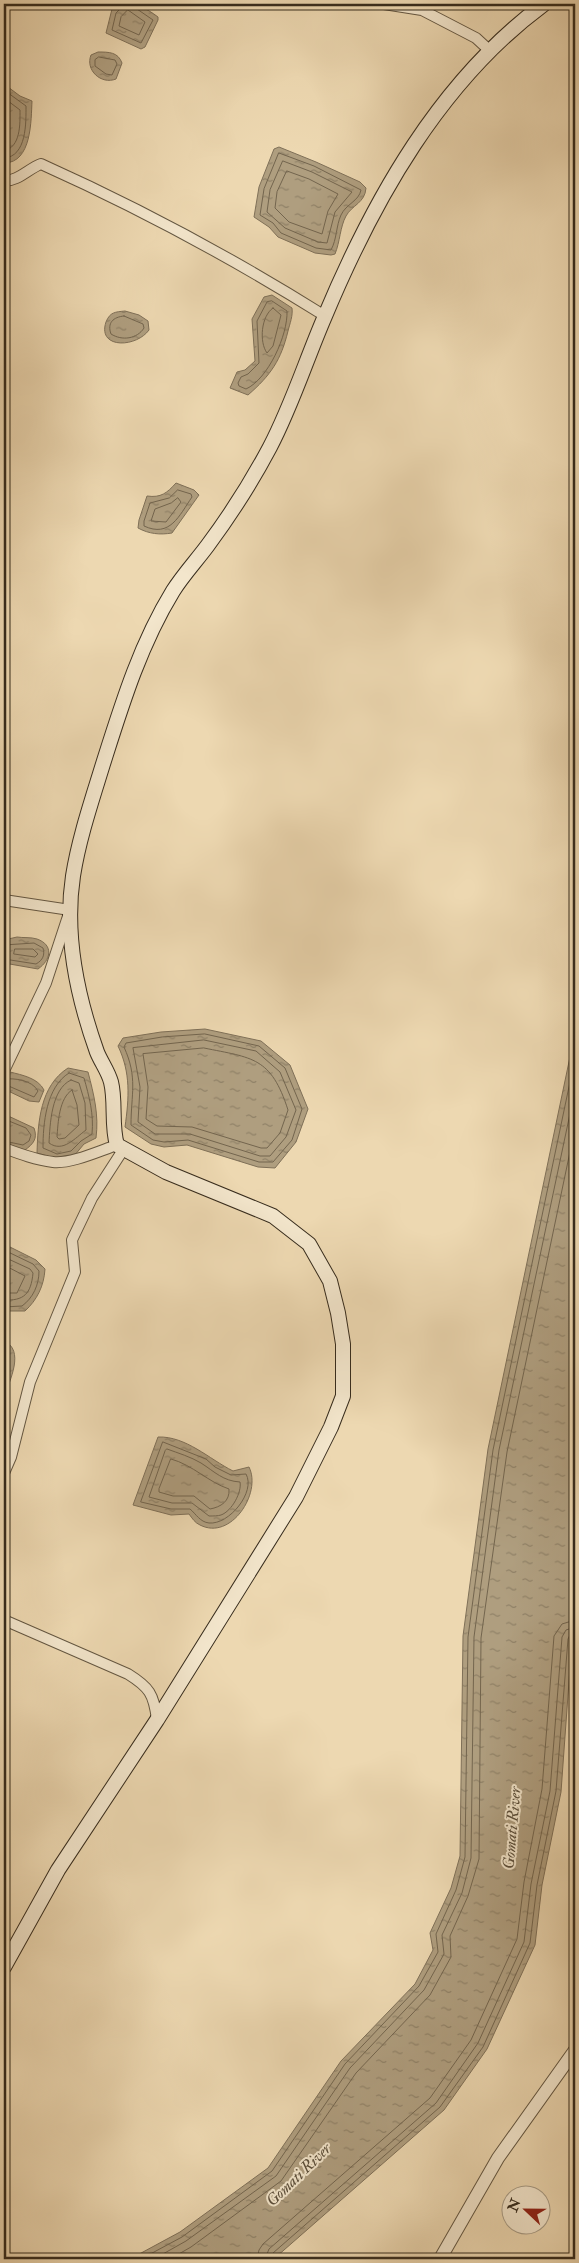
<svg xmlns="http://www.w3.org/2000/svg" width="579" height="2263" font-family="'IM FELL Double Pica',serif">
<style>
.water{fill:url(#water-ripples);stroke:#7f7058}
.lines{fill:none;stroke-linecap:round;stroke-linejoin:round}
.shore{stroke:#73654e;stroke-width:1}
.minor-casing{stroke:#645742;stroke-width:12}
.tertiary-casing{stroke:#645742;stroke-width:14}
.secondary-casing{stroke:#372c1d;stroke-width:16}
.minor{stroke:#f3e6cc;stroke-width:10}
.tertiary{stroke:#f3e6cc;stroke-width:12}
.secondary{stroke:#f3e6cc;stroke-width:14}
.labels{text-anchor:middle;stroke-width:4;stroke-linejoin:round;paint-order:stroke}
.water-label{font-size:16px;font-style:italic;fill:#5b4e3a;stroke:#f3e6cc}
</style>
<defs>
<pattern id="water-ripples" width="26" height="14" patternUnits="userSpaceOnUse" patternTransform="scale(1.25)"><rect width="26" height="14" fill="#af9e7f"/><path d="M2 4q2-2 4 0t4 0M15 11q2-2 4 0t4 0" fill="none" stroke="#8f8167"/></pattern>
</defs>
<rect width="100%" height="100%" fill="#edd8b1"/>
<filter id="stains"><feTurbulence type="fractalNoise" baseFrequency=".004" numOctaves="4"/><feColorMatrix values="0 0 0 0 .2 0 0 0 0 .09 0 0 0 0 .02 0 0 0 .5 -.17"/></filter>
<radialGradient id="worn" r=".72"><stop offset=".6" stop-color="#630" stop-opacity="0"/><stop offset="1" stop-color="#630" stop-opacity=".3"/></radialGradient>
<path class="water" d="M120 4C136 4 145 7 158 17V20L145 47 141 49 106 33 112 9Z
M98 52C109 52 118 52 122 63L116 79C101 85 85 70 91 55Z
M4 84 20 96 32 101C31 120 32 163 4 163Z
M279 147 316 162 360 182 366 188C365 203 352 205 346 216 340 227 340 242 335 254L331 255 315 253 278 237 269 227 254 217 259 187 274 149Z
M272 295 292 308C293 316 290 323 288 331 281 360 271 375 248 395L230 388 237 372 245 370 255 361 252 319 264 297Z
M125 311 139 315 148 321 149 330C136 348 97 349 106 322 110 312 115 312 125 311Z
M176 483 194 490 199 495 172 533C160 535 149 534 138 528L139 520 147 496C161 498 167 493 176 483Z
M17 937C23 938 31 937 37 939 54 945 51 960 38 969L4 963V940Z
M205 1029 261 1041 290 1065 308 1109 296 1142 275 1168 258 1167 187 1145 164 1147 151 1144 125 1127C129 1098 131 1073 118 1046L123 1038 161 1032Z
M575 1033V1598L561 1792 542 1885 535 1945 487 2049 444 2110 276 2257 271 2259H130L180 2232 268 2168 341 2061 415 1984 433 1950 430 1933 451 1888 460 1856 463 1636 488 1449Z
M68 1068 88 1072C94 1095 99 1115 96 1138L84 1144 74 1156 57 1159 37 1153C38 1122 40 1086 68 1068Z
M10 1072C22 1075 38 1078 44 1090L39 1102 29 1101 4 1089V1075Z
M4 1114 34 1128C38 1139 33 1144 25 1150L4 1145Z
M4 1244 36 1260 45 1269C44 1286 37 1300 25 1311H4Z
M4 1341C25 1350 10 1380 4 1397Z
M158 1437C186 1436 209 1459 233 1471L249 1467C262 1493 231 1541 200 1525 195 1523 192 1518 189 1514L171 1515 133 1505Z"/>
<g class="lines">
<path class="shore" d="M122 4 121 8 116 13 112 30 141 43 153 20 137 9 135 4
M128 10 145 22 139 35 119 26 121 17Z
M99 57 115 60 117 64 112 75 106 74 95 66V60Z
M4 90 26 106C26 122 27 157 4 158
M4 98 20 110C20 124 21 147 4 151
M279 153 314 166 361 190C359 201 346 204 341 215 336 226 337 239 331 250L316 248 281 233 273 223 260 215 264 189Z
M283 161 312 172 352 192 335 212 327 243 318 242 285 228 267 212 270 190Z
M287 171 309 179 338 194 328 211 322 234 289 222 275 208 277 192Z
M272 301 287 311C288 335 268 379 246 389L239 386 238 383 241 377 248 374 259 363 257 321 267 302Z
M273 308 281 315 273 346 267 353C259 342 261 316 273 308Z
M124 316 143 324 144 328C137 339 122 341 111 334 107 323 113 317 124 316Z
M178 490 191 494 192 497C179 516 170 538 144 526V521L150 503 169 498Z
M178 498 181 502 166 522 151 521 155 509 171 503Z
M4 945 34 943 43 948C45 955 43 960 36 964L4 959
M15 949H33L38 954 35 957 14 954Z
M205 1034 259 1046 285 1068 302 1109 292 1140 273 1162H259L188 1140 164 1142 153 1140 131 1125C131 1094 138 1078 124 1047L126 1043 162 1037Z
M204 1040 256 1051 280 1072 296 1110 286 1137 270 1156H260L190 1134H155L138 1122 140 1087 133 1048Z
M204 1048C253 1058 271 1057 288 1110L280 1133 267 1148H261L192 1127 157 1126 146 1119 148 1087 143 1054Z
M69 1073 84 1078C89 1096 94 1114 92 1134L81 1141 71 1151 57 1154 43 1148C43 1124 46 1087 69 1073Z
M4 1079C15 1078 32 1080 38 1091L34 1097 4 1084
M71 1080 79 1083 85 1103 86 1130C75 1138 63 1153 49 1143 50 1125 51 1089 71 1080Z
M72 1090 77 1105 79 1125 65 1138 59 1139 57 1137C58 1123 59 1098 72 1090Z
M4 1119 26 1128 31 1135 29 1141 23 1145 4 1141
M4 1250 33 1264 39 1271C39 1285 33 1298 22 1306L4 1307
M4 1257 30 1269 33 1273C31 1294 24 1301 4 1300
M4 1265 25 1276 17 1293H4
M163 1442 206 1459 215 1467 231 1475 246 1474C256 1492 229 1525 209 1523 200 1522 196 1514 190 1509H171L141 1502Z
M167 1449C178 1453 191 1457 201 1463 215 1472 223 1481 240 1482 242 1492 232 1511 221 1515 218 1516 213 1516 209 1516L192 1503H172L149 1497 165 1451Z
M171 1459C193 1465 208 1482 229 1489 230 1501 221 1507 210 1509L194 1496H173L159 1492V1489Z
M141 2259 182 2237 272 2171 345 2064 419 1986 438 1952 436 1934 456 1890 465 1857 468 1637 493 1450 575 1058
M154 2259 186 2241 276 2176 350 2068 424 1990 444 1954 442 1935 462 1893 471 1858 474 1637 499 1450 575 1090
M170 2259 191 2247 281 2181 356 2073 430 1995 451 1957 450 1936 468 1896 479 1859 481 1638 507 1452 575 1128
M257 2259 259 2250 263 2244 430 2098 471 2040 517 1939 524 1882 542 1789 554 1636 562 1624 575 1620
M265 2259 269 2249 436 2103 478 2043 524 1942 531 1884 550 1791 562 1637 566 1630 575 1627
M271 2259 273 2253 440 2107 483 2047 530 1943 537 1885 556 1791 568 1639 570 1635 575 1634"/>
<g class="minor-casing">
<path id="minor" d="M384 4 422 10 476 38 489 50
M4 181C18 181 28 169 41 164 139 208 234 259 325 316
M4 900 70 910 46 983 4 1071
M4 1148C20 1154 36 1160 53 1162 71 1164 99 1151 117 1145
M4 1473 11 1457 30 1382 75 1272 72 1240 92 1198 123 1150
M4 1620 128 1674C149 1687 154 1694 157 1720"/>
</g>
<g class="tertiary-casing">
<path id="tertiary" d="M440 2259 498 2158 575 2050"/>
</g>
<g class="secondary-casing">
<path id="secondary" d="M4 1967 58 1870 157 1720 296 1497 331 1427 343 1396V1344L338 1313 330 1281 309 1244 273 1216 166 1172 117 1145C111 1125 116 1102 111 1082 108 1071 101 1062 97 1052 77 996 64 935 73 876 79 838 92 800 103 764 122 704 140 645 173 591 183 575 197 560 208 545 231 514 252 481 270 447 292 405 306 360 325 316 374 199 440 81 544 4"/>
</g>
<use href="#minor" class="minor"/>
<use href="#tertiary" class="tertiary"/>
<use href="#secondary" class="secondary"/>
</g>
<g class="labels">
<g class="water-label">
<text transform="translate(511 1828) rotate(-85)" y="6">Gomati River</text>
<text transform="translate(298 2174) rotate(-44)" y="6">Gomati River</text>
</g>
</g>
<rect width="579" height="2263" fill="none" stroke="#edd8b1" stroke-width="20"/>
<rect x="5" y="5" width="569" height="2253" fill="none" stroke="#372c1d" stroke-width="2.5"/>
<rect x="10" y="10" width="559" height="2243" fill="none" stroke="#372c1d"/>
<g transform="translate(526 2210) rotate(292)"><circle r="24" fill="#f3e6cc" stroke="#a89c86"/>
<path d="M0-4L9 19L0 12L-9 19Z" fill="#8f2418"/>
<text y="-8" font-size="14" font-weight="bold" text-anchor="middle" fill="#372c1d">N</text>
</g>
<rect width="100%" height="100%" filter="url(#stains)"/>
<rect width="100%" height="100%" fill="url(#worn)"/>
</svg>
